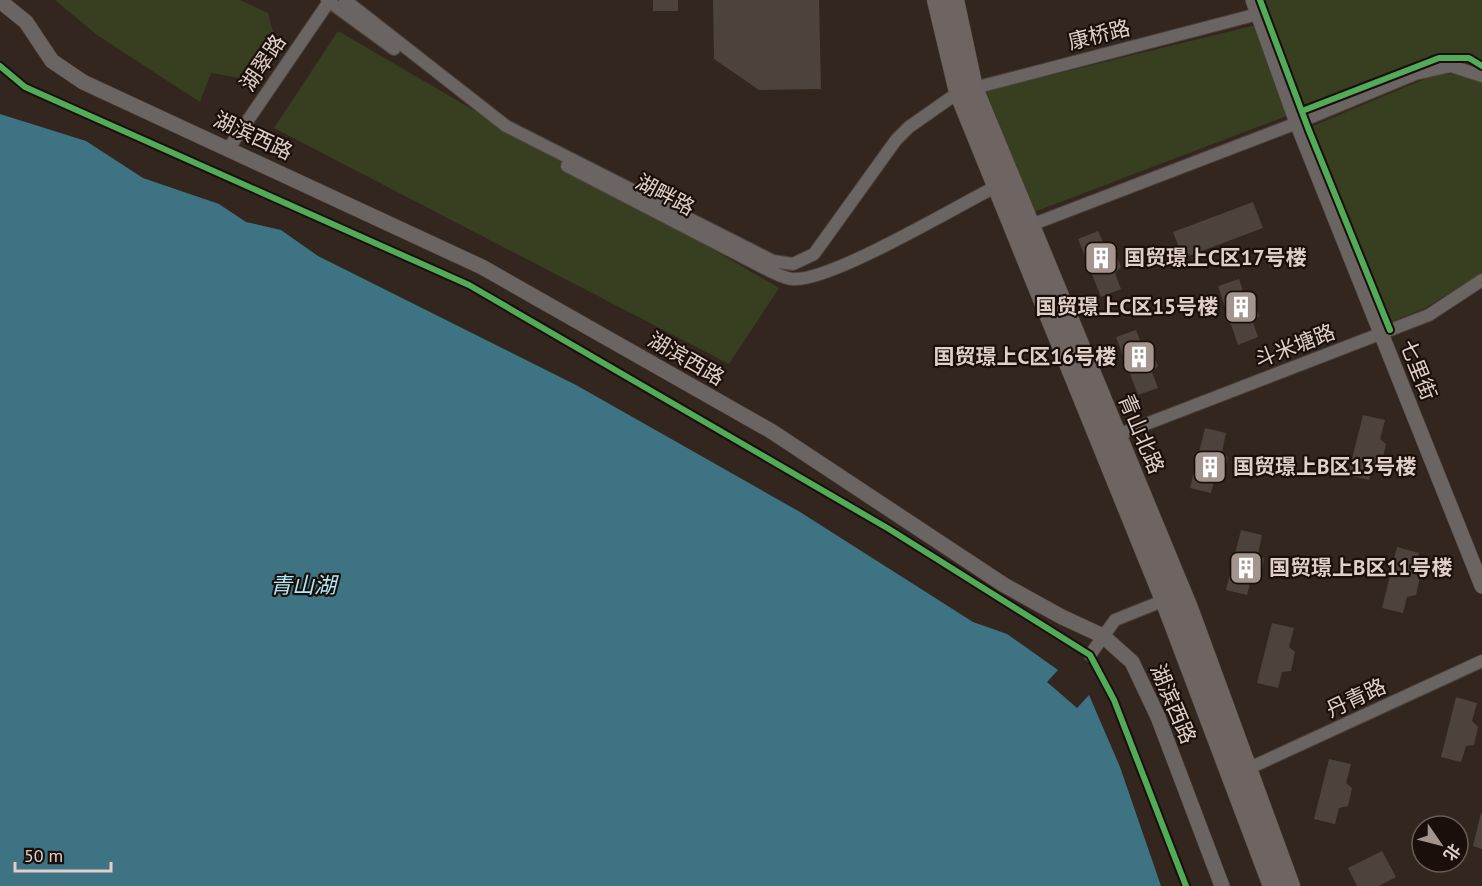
<svg xmlns="http://www.w3.org/2000/svg" width="1482" height="886" font-family="'PT Sans','Noto Sans SC',sans-serif">
<style>
.green{fill:#383f20}
.water{fill:#3e7384}
.building{fill:#4d423c}
.lines{fill:none;stroke-linecap:round;stroke-linejoin:round}
.minor-casing{stroke:#4d423c;stroke-width:14}
.tertiary-casing{stroke:#4d423c;stroke-width:16}
.primary-casing{stroke:#4d423c;stroke-width:21}
.minor{stroke:#6a6463;stroke-width:12}
.tertiary{stroke:#6a6463;stroke-width:15}
.primary{stroke:#6e6461;stroke-width:20}
.cycleway-casing{stroke:#1a0f0a;stroke-width:10}
.cycleway{stroke:#51ab58;stroke-width:6}
.labels{text-anchor:middle;stroke-width:4.5;stroke-linejoin:round;paint-order:stroke}
.street-label{font-size:21px;fill:#e0cfc8;stroke:#1a0f0a}
.poi-label{font-size:21px;font-weight:bold;fill:#e0cfc8;stroke:#1a0f0a;text-anchor:start}
.water-label{font-size:22px;font-style:italic;fill:#b1e6f7;stroke:#1a0f0a}
</style>
<rect width="100%" height="100%" fill="#33261f"/>
<path class="green" d="M55 0H240L268 13 277 47 258 81 211 73 200 102 97 35Z
M1260 0H1482V66L1469 58H1439L1034 212 986 91 1268 22Z
M338 31 779 288 729 364 274 128Z
M1450 74 1468 76 1482 83V273L1425 308 1386 324 1308 128 1434 75Z"/>
<path class="water" d="M0 114 86 141 143 178 219 204 246 222 281 230 318 256 576 385 800 512 973 622 1007 634 1058 670 1047 682 1077 708 1089 695 1120 767 1161 886H0Z"/>
<path class="building" d="M653 0H678V11H653Z
M713 0H819L821 89 759 90 714 59Z
M1253 202 1263 228 1183 258 1173 232Z
M1098 231 1106 249 1114 250 1121 267 1115 273 1121 289 1101 297 1078 239Z
M1239 279 1245 297 1253 298 1259 316 1253 322 1258 337 1238 345 1218 286Z
M1136 330 1143 348 1151 349 1158 366 1152 372 1158 388 1138 395 1116 337Z
M1363 415 1385 420 1380 439 1386 444 1382 463 1373 464 1369 480 1348 475Z
M1205 428 1226 433 1222 452 1228 457 1224 476 1215 477 1211 493 1190 488Z
M1241 530 1262 535 1258 554 1264 559 1260 578 1251 579 1247 595 1226 590Z
M1397 547 1419 553 1414 572 1420 577 1416 595 1407 597 1403 613 1382 608Z
M1272 623 1294 628 1289 647 1295 652 1291 671 1282 672 1278 688 1257 683Z
M1456 697 1477 703 1472 721 1478 727 1474 745 1466 746 1461 762 1441 757Z
M1329 759 1351 764 1346 783 1352 788 1348 806 1339 808 1335 824 1314 819Z
M1481 813H1482V849L1473 846Z
M1382 851 1396 877 1379 886H1357L1348 868Z"/>
<g class="lines">
<g class="minor-casing">
<path id="minor" d="M327 0 394 49
M345 0 506 126 773 261 793 264 814 254 896 140 909 127 959 92 1258 14
M229 148 330 0
M567 166 768 270C775 273 785 279 793 279 831 282 960 204 1001 184
M1031 225 1297 123 1415 74 1451 66 1482 76
M1115 436 1429 315 1482 280
M1090 655 1115 620 1165 600
M1245 770 1482 661"/>
</g>
<g class="tertiary-casing">
<path id="tertiary" d="M1253 0 1297 123 1482 586
M0 1 26 22 52 61 83 82 482 267 771 431 1004 585 1062 617 1103 636 1132 662 1158 717 1222 886"/>
</g>
<g class="primary-casing">
<path id="primary" d="M937 0 959 92 1165 600 1273 886
M954 0 973 88 1188 608 1290 886"/>
</g>
<use href="#minor" class="minor"/>
<use href="#tertiary" class="tertiary"/>
<use href="#primary" class="primary"/>
<g class="cycleway-casing">
<path id="cycleway" d="M1260 0 1308 128 1390 330
M0 66 25 87 469 285 889 529 1090 655 1114 700 1186 886
M1302 111 1439 58H1469L1482 66"/>
</g>
<use href="#cycleway" class="cycleway"/>
</g>
<defs>
<g id="building-square" transform="scale(1.725)"><rect x="-9" y="-9" width="18" height="18" rx="4" fill="#a3948d" stroke="#1a0f0a"/><path d="M-4-6H4V6H1V3H-1V6H-4ZM-2.5-4.3h1.7v1.8h-1.7ZM.8-4.3h1.7v1.8H.8ZM-2.5-1h1.7V.8h-1.7ZM.8-1h1.7V.8H.8Z" fill="#fff"/></g>
</defs>
<g fill-rule="evenodd">
<use href="#building-square" x="1101" y="258"/>
<use href="#building-square" x="1241" y="307"/>
<use href="#building-square" x="1139" y="357"/>
<use href="#building-square" x="1210" y="467"/>
<use href="#building-square" x="1246" y="568"/>
</g>
<g class="labels">
<g class="street-label">
<text transform="translate(1099 35) rotate(-14)" y="7">康桥路</text>
<text transform="translate(263 63) rotate(-56)" y="7">湖翠路</text>
<text transform="translate(253 136) rotate(25)" y="7">湖滨西路</text>
<text transform="translate(665 195) rotate(28)" y="7">湖畔路</text>
<text transform="translate(1295 346) rotate(-21)" y="7">斗米塘路</text>
<text transform="translate(686 359) rotate(30)" y="7">湖滨西路</text>
<text transform="translate(1418 370) rotate(68)" y="7">七里街</text>
<text transform="translate(1141 434) rotate(67)" y="7">青山北路</text>
<text transform="translate(1356 698) rotate(-25)" y="7">丹青路</text>
<text transform="translate(1173 704) rotate(67)" y="7">湖滨西路</text>
</g>
<g class="poi-label">
<text x="1124" y="265">国贸璟上C区17号楼</text>
<text x="1218" y="314" text-anchor="end">国贸璟上C区15号楼</text>
<text x="1116" y="364" text-anchor="end">国贸璟上C区16号楼</text>
<text x="1233" y="474">国贸璟上B区13号楼</text>
<text x="1269" y="575">国贸璟上B区11号楼</text>
</g>
<g class="water-label">
<text x="303" y="593">青山湖</text>
</g>
</g>
<g transform="translate(1440 844) rotate(125)"><circle r="28" fill="#1a0f0a" stroke="#695c56" stroke-width="1.5"/>
<path d="M0-4.5L10 22L0 15L-10 22Z" fill="#a3948d"/>
<text y="-9" font-size="16" font-weight="bold" text-anchor="middle" fill="#e0cfc8">北</text>
</g>
<path d="M15 862v9h96v-9" fill="none" stroke="#e0cfc8" stroke-width="3"/>
<text x="24" y="862" font-size="18" fill="#e0cfc8" stroke="#1a0f0a" stroke-width="4.5" paint-order="stroke">50 m</text>
</svg>
